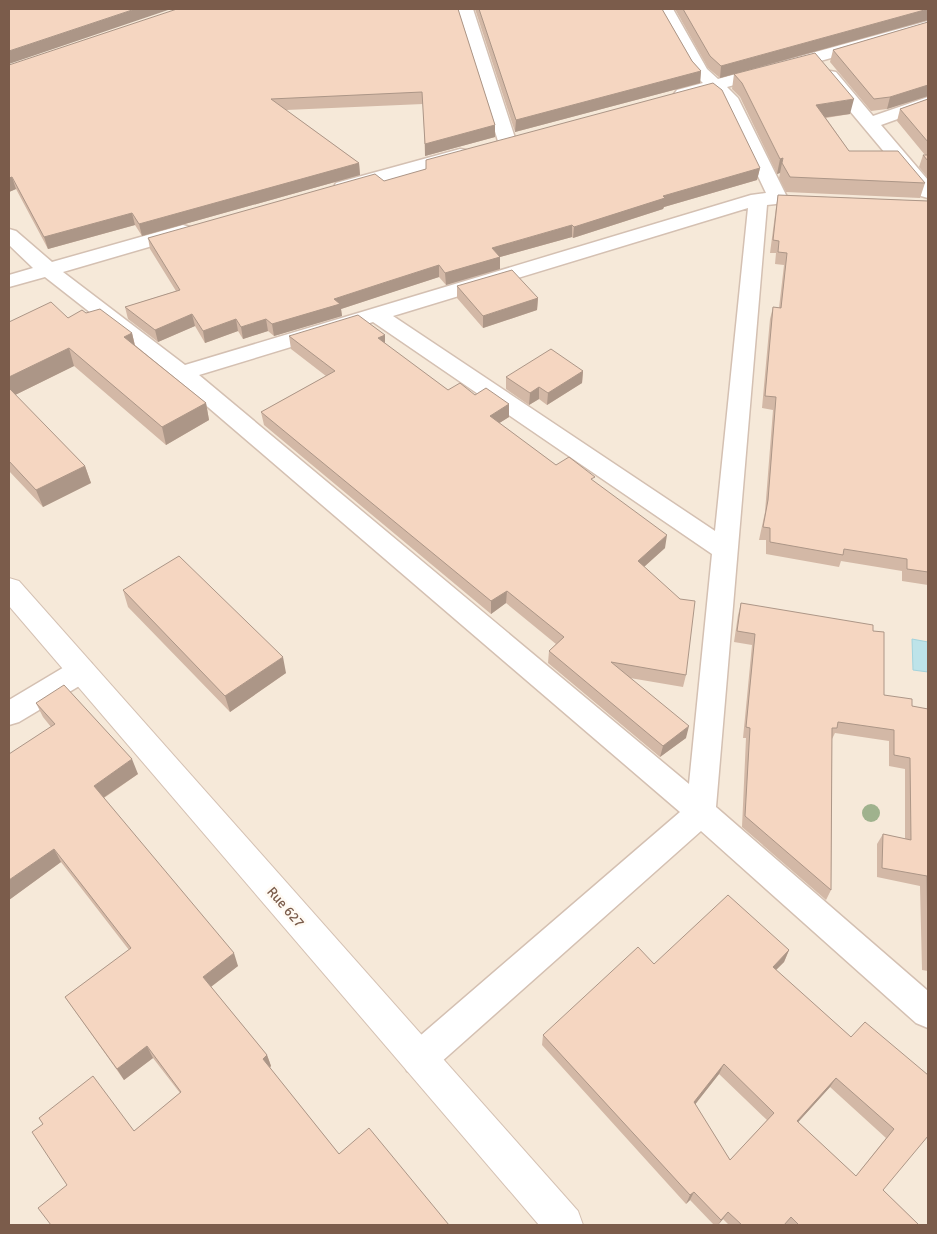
<svg xmlns="http://www.w3.org/2000/svg" width="937" height="1234" font-family="Signika,sans-serif">
<style>
.residential{fill:#f6e9d9}
.water{fill:#bde3e9;stroke:#a3d3dc}
.lines{fill:none;stroke-linecap:round;stroke-linejoin:round}
.minor-casing{stroke:#d4c0b2;stroke-width:3}
.tertiary-casing{stroke:#d4c0b2;stroke-width:2}
.minor{fill:#fff;fill-rule:evenodd}
.tertiary{fill:#fff;fill-rule:evenodd}
.tree{fill:#9fb28d}
.wall{fill:#d3b8a6;fill-rule:evenodd}
.shaded-wall{fill:#ac9687}
.building{fill:#f5d6c1;stroke:#ac9687;fill-rule:evenodd}
.labels{text-anchor:middle;stroke-width:5;stroke-linejoin:round;paint-order:stroke}
.street-label{font-size:14px;fill:#7b5c4b;stroke:#fffaf3}
</style>
<rect width="100%" height="100%" fill="#fef6eb"/>
<path class="residential" d="M9 9H928V1225H9Z"/>
<path class="water" d="M912 639 928 642V672L913 670Z"/>
<g class="lines">
<g class="minor-casing">
<path id="minor" d="M457 9H473L516 141 513 145 507 146 501 145 498 141Z
M657 9H673L707 69 718 79 928 21V31L727 87 738 98 788 199 785 203 767 205 716 807 928 991V1028L916 1023 701 831 431 1071 419 1076 407 1071 402 1059 407 1047 680 812 174 378 45 277 9 287V275L33 268 9 245V229L16 231 52 262 176 227 183 225 190 227 193 231 190 235 63 272 185 365 751 195 766 193 722 100 712 91 683 99 677 98 674 94 677 90 703 83 692 72ZM748 208 715 531 393 316ZM373 322 712 554 689 784 199 375Z
M830 71 836 72 873 116 928 97V108L881 125 928 180V198L921 196 824 80 822 76 824 72Z
M460 149 466 150 469 154 466 158 343 193 336 191 334 187 336 183Z
M81 660 91 663 95 671 91 679 19 722 9 725V700L71 663Z"/>
</g>
<g class="tertiary-casing">
<path id="tertiary" d="M9 578 19 581 578 1211 583 1225H539L9 606Z"/>
</g>
<use href="#minor" class="minor"/>
<use href="#tertiary" class="tertiary"/>
</g>
<circle class="tree" cx="871" cy="813" r="9"/>
<path class="wall" d="M458 9 495 125V137L425 156 423 104 286 110 359 163 360 175 142 236 135 225 48 249 16 189 9 192V65Z
M475 9H662L692 61 701 71 700 83 515 132Z
M675 9H928V20L720 78 708 68Z
M928 22V96L887 109 871 111 830 62 833 50Z
M734 74 850 114 826 118 849 151 925 183 920 198 786 192 779 178 780 173 777 174 740 97 732 89Z
M928 99V178L919 167 923 155H925L897 121 900 109Z
M760 168 757 180 664 207 663 209 573 238 572 237 500 257V269L446 285 439 277 383 295 341 309 342 316 274 336 268 331 243 339 238 331 205 343 195 326 158 342 128 319 125 307 176 291 150 249 148 238 384 181Z
M778 195 928 201V585L902 581V571L841 561 839 567 766 554V540H759L765 512 773 410 762 408 770 319 773 307 779 308 784 265 775 264 776 253H770L776 207Z
M457 286 538 298 537 310 483 328 457 298Z
M86 313 132 333 135 345 206 403 209 420 166 445 74 366 15 395 85 466 91 483 43 507 9 471V322L68 318Z
M385 335V344L448 390 475 395 509 404V417L499 423 556 465 595 482 665 548 644 567 686 675 683 687 630 678 686 738 660 757 548 663 549 651 556 644 506 603 491 614 264 425 261 412 326 376 291 349 289 336Z
M583 371 582 383 547 405 539 399 529 405 506 389V377Z
M123 590 286 673 230 712 128 607Z
M741 603 873 631 884 695 912 706 928 709V971L922 970 920 886 877 877V844L883 834 905 839V769L889 766V741L835 733 832 739 831 890 826 900 742 827 746 738H743L752 645 734 642 738 615Z
M36 703 138 774 104 798 238 966 211 987 267 1055 271 1066 270 1068 339 1154 449 1225 134 1131 180 1093 153 1058 124 1080 65 997 129 950 61 862 9 900 51 727 43 717Z
M789 950 784 962 776 970 851 1037 928 1075 883 1190 919 1225H729L723 1219 718 1225H714L690 1200 686 1204 542 1045 543 1035 654 964ZM719 1074 767 1120 730 1160 695 1104ZM830 1087 886 1138 856 1176 798 1122Z"/>
<path class="shaded-wall" d="M135 9H171L9 64V51Z
M928 9V20L720 78 721 66Z
M701 71 700 83 515 132 516 120Z
M928 85V96L887 109 890 97Z
M854 99 850 114 813 119 816 105Z
M495 125V137L425 156V144Z
M783 158 780 173 777 174 780 159Z
M359 163 360 175 142 236 139 224Z
M760 168 757 180 664 207 663 209 573 238 574 227 663 196Z
M12 177 16 189 9 192V178Z
M132 213 135 225 48 249 44 237Z
M572 225V237L500 257V269L446 285 445 273 492 248Z
M439 265V277L341 309 342 316 274 336 272 324 334 299Z
M538 298 537 310 483 328V316Z
M192 314 195 326 158 342 155 330Z
M236 319 238 331 205 343 203 331Z
M266 319 268 331 243 339 241 327Z
M132 333 136 351 124 337Z
M385 335V348L378 338Z
M69 348 74 366 9 398V377Z
M583 371 582 383 547 405 548 393Z
M539 387V399L529 405 530 393Z
M206 403 209 420 166 445 162 427Z
M509 404V417L490 429V416Z
M85 466 91 483 43 507 36 490Z
M667 535 665 548 636 574 638 561Z
M507 591 506 603 491 614V601Z
M283 657 286 673 230 712 225 696Z
M689 726 686 738 660 757 663 746Z
M132 759 138 774 100 800 94 786Z
M54 849 61 862 9 900V880Z
M789 950 784 962 768 978 773 967Z
M234 953 238 966 208 989 203 977Z
M147 1046 153 1058 124 1080 117 1069Z
M267 1055 271 1066 267 1070 263 1059Z
M724 1064 719 1074 690 1111 694 1102Z
M836 1078 830 1087 791 1130 797 1121Z
M694 1192 690 1200 686 1204 690 1195Z
M728 1212 723 1219 718 1225 721 1220Z"/>
<path class="building" d="M9 9H135L9 51Z
M177 9H458L495 125 425 144 422 92 271 99 359 163 139 224 132 213 44 237 12 177 9 178V65Z
M479 9H662L692 61 701 71 516 120Z
M683 9H928L721 66 710 56Z
M928 22V85L890 97 874 99 833 50Z
M815 53 854 99 816 105 849 151H898L925 183 790 177 782 163 783 158 780 159 742 83 734 74Z
M713 83 722 90 760 168 663 196 665 198 574 227 572 225 492 248 500 257 445 273 439 265 383 283 334 299 340 304 272 324 266 319 241 327 236 319 203 331 192 314 155 330 125 307 180 290 148 238 375 174 384 181 426 169V160Z
M928 99V142L900 109Z
M923 155H928V161Z
M778 195 928 201V572L907 569V559L844 549 843 555 770 542V528L763 527 768 500 776 397 765 396 773 307 781 308 787 253 778 252 779 241 773 240Z
M512 270 538 298 483 316 457 286Z
M51 302 68 318 82 310 86 313 100 309 132 333 124 337 206 403 162 427 69 348 9 377V322Z
M358 315 385 335 378 338 448 390 460 383 475 395 486 388 509 404 490 416 556 465 569 457 595 477 591 479 667 535 638 561 680 599 695 601 686 675 611 662 689 726 663 746 549 651 564 637 507 591 491 601 261 412 335 371 289 336Z
M551 349 583 371 548 393 539 387 530 393 506 377Z
M9 388 85 466 36 490 9 461Z
M179 556 283 657 225 696 123 590Z
M741 603 873 625V631L884 632V695L912 699V706L928 709V940L927 876 882 868 883 834 911 840 910 758 894 755V730L838 722 837 728H832L831 890 745 816 750 728 746 727 755 634 737 631Z
M64 685 132 759 94 786 234 953 203 977 267 1055 263 1059 339 1154 369 1128 449 1225H51L38 1208 67 1185 32 1132 43 1124 39 1118 93 1076 134 1131 181 1092 147 1046 117 1069 65 997 131 948 54 849 9 880V754L55 724 36 703Z
M728 895 789 950 773 967 851 1037 865 1022 928 1075V1136L883 1190 919 1225H799L791 1217 784 1225H742L728 1212 721 1220 694 1192 690 1195 543 1035 638 947 654 964ZM724 1064 774 1113 730 1160 694 1102ZM836 1078 894 1129 856 1176 797 1121Z"/>
<g class="labels">
<g class="street-label">
<text transform="translate(286 907) rotate(49)" y="5">Rue 627</text>
</g>
</g>
<rect width="937" height="1234" fill="none" stroke="#7b5c4b" stroke-width="20"/>
</svg>
